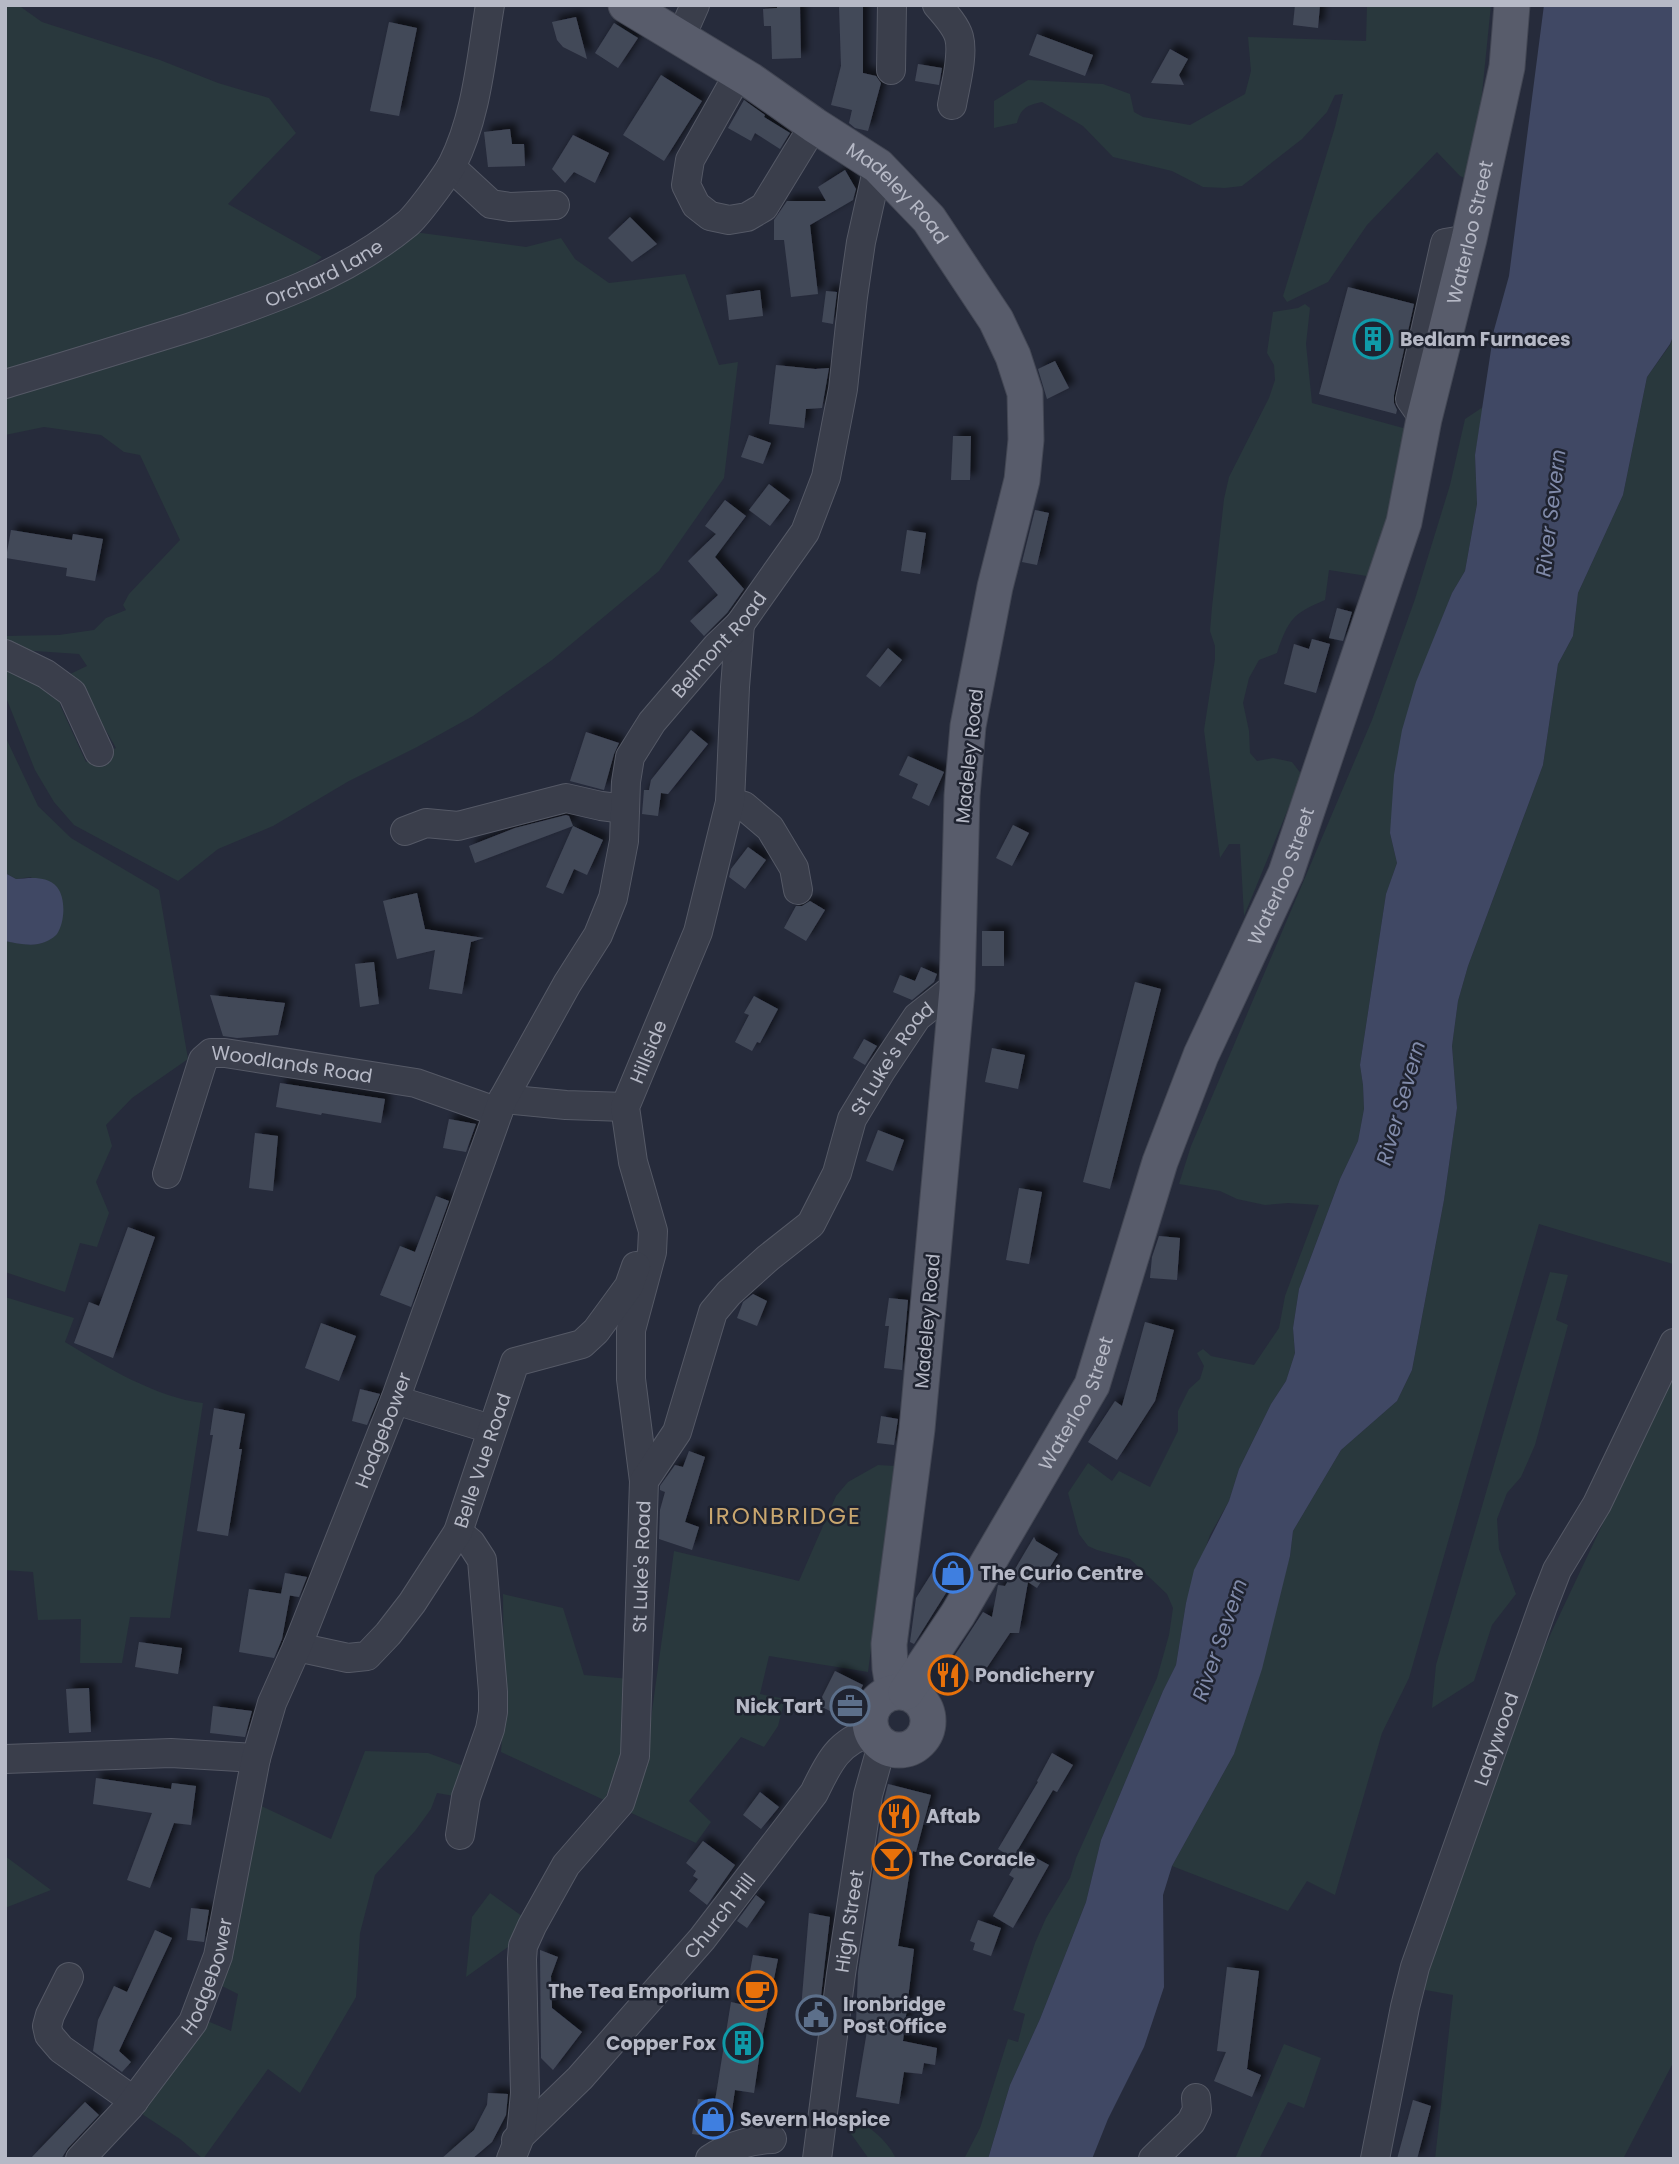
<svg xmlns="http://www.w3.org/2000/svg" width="1679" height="2164" font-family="Poppins,sans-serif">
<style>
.green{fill:#29383d}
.water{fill:#404864}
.building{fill:#434959;filter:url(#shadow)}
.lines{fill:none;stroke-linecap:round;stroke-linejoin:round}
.minor-casing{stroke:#555966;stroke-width:30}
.major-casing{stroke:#434754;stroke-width:37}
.minor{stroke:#3a3e4b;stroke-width:28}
.major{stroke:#585c6b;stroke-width:35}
.labels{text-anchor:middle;stroke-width:5;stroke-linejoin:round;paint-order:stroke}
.street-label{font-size:19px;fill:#b6b9c6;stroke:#1f2330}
.poi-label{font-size:19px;font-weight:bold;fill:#b6b9c6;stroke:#1f2330;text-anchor:start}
.water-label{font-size:21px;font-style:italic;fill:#818baa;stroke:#1f2330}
.quarter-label{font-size:23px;letter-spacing:2px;fill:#c9a66e;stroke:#1f2330}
</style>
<defs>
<filter id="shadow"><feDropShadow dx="6" dy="-6" stdDeviation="3.5" flood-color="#0009"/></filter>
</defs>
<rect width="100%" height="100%" fill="#262b3b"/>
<path class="green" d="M5 5H18L42 22 160 60 218 83 269 98 296 133 228 204 322 257 309 268 159 350 306 300 343 280 414 232 526 247 561 238 575 259 609 283 685 274 719 365 738 362 724 478 659 571 552 660 473 716 417 747 349 781 273 826 218 849 178 881 74 825 54 802 35 770 5 695V659L60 690V705L86 762 116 748 81 687 68 675 87 666 79 654 20 650 5 644V636L59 635 94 630 106 618 126 610 123 605 129 594 180 540 140 455 124 452 101 435 44 427 5 435Z
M1367 5H1491L1473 182 1460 176 1437 152 1367 225 1328 282 1287 302 1283 296 1335 127 1343 94 1335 95 1327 112 1302 139 1242 186 1225 188 1203 187 1172 171 1113 157 1083 126 1042 102C1027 105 1021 108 1017 123L994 128V101L1028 80 1103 84 1130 94 1134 112 1143 117 1190 125 1245 94 1251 71 1248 37 1366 41Z
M1305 304 1310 308 1306 344 1312 403 1414 431 1373 577 1329 570 1325 600C1293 613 1288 620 1277 653L1259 660 1249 678 1243 703 1249 731 1250 753 1257 761 1273 758 1292 762 1302 775 1244 916 1240 844H1229L1220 858 1204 730 1215 659V646L1210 631 1212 607 1224 499 1229 477 1269 398 1275 380 1274 365 1267 353 1273 312 1298 308Z
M1674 334V1278L1673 1264 1539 1224 1409 1678 1382 1733 1335 1895 1307 1881 1288 1911 1172 1866 1234 1754 1290 1556 1293 1531 1341 1450 1397 1401 1412 1370 1444 1200 1457 1108 1452 1046 1458 1001 1468 966 1543 765 1558 664 1573 636 1578 593 1623 495 1647 377 1670 345Z
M1483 407 1475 455 1477 504 1465 571 1452 593 1439 626 1390 833 1397 863 1386 894 1360 1065 1363 1085 1364 1109 1358 1141 1340 1179 1299 1289 1293 1328 1295 1353 1286 1381 1271 1404 1239 1469 1229 1501 1210 1535 1186 1603 1176 1665 1163 1691 1101 1840 1086 1902 1040 2019 1010 2085 988 2159H964L980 2128 1008 2039 1018 2042 1025 2014 1013 2010 1035 1943 1046 1918 1070 1878 1076 1858 1157 1678 1169 1635 1173 1608 1167 1594 1130 1559 1097 1550 1088 1546 1079 1534 1068 1493 1088 1463 1112 1481 1119 1471 1150 1487 1178 1431V1411L1189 1389 1200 1379 1204 1366 1197 1353 1203 1349 1211 1356 1254 1365 1279 1328 1285 1296 1319 1205 1288 1203 1265 1205 1237 1199 1220 1191 1179 1184 1191 1146 1372 720 1415 599 1450 485 1465 419Z
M5 736 38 806 71 838 159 890 188 1059 132 1098 106 1125 112 1146 96 1182 109 1213 97 1247 80 1243 65 1292 5 1272V941C33 946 52 950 62 918L31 877 16 879 5 873Z
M1550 1272 1568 1275 1556 1320 1568 1325 1535 1445 1521 1477 1507 1493 1497 1519 1499 1549 1516 1594 1492 1625 1474 1681 1432 1708 1436 1665Z
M5 1297 74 1318 65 1342C104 1366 157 1398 203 1403L170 1618 130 1617 122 1663H80L81 1619 38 1620 33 1572 5 1570Z
M1674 1373V2061L1623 2159H1435L1453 1995 1420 1989 1526 1686Z
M878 1465 895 1466 868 1672 769 1656 760 1694 785 1699 778 1726 764 1747 741 1737 689 1801 711 1822 696 1843 627 1811 645 1762 674 1551 799 1581 836 1496 848 1482Z
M503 1594 563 1608 584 1675 631 1679 626 1756 604 1800 501 1752 504 1709Z
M365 1751 428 1753 466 1767 454 1796 437 1793 431 1809 415 1831 375 1875 360 1933 356 1997 300 2093 268 2069 203 2159 180 2139 142 2114 191 2047 205 2020 231 2031 238 1994 220 1985 255 1803 331 1839Z
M5 1856 51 1890 5 1908Z
M490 1893 526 1919 512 1944 466 1977 472 1917Z
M1284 2044 1321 2058 1304 2108 1288 2102 1259 2159H1235Z
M853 2121C869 2123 890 2144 896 2159H869L849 2131 850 2125Z"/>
<path class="water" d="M1544 5H1674V334L1670 344 1647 377 1623 495 1578 593 1573 636 1558 664 1543 765 1468 966 1458 1001 1452 1046 1457 1108 1444 1200 1412 1370 1397 1401 1341 1450 1293 1531 1290 1556 1262 1669 1234 1754 1172 1866 1163 1895 1164 1987 1144 2047 1108 2119 1092 2159H988L1010 2085 1040 2019 1086 1902 1101 1840 1163 1691 1176 1665 1186 1603 1194 1570 1229 1501 1239 1469 1271 1404 1286 1381 1295 1353 1293 1328 1299 1289 1340 1179 1358 1141 1364 1109 1363 1085 1360 1065 1386 894 1397 863 1390 833 1394 775 1402 730 1416 682 1452 593 1465 571 1477 504 1475 455 1494 330 1509 276Z
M5 873 16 879C29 878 47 875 57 887 66 898 65 922 57 934 53 939 44 943 38 944 28 946 15 943 5 941Z"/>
<path class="building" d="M777 5H800L801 58 772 59 771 26H764L763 9 777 8Z
M839 5H863V73L876 76 881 83 868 131 855 128 849 123 852 110 831 105 841 66Z
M1295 5H1320L1318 28 1293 25Z
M576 17 587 59 563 47 557 40 552 22Z
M389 22 417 28 399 116 370 111Z
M614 23 638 38 618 68 595 53Z
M1037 34 1093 55 1085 76 1029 55Z
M1170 49 1188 59 1179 75 1184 85 1151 83Z
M918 64 942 68 939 85 915 81Z
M661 75 702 101 664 161 623 135Z
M744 100 765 115 764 117 790 133 780 149 755 133 751 141 728 128Z
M510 129 512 144H524L525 166 488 167 484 132Z
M573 135 609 153 595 183 574 172 565 183 552 169Z
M845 170 856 189 853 200 810 225 818 294 791 297 784 240H774V220L787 201H826L818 187Z
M630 217 657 244 632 262 608 238Z
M1348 287 1414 304 1394 395V403L1397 410 1396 414 1319 394Z
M760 290 763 316 729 320 726 295Z
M826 291 837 292 833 324 822 322Z
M1055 361 1069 388 1047 399 1038 369Z
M776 365 815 369 829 368 822 408 806 409 804 428 769 424Z
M749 435 771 443 763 464 741 457Z
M953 436H971L970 480H951Z
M769 484 790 500 770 526 749 510Z
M725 500 746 516 715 557 744 589 727 613 704 636 690 621 718 595 688 561 716 534 705 526Z
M1035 510 1049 513 1037 565 1022 562Z
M11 530 72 540 73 534 103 539 95 581 66 576 67 568 6 558Z
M907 530 926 533 920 574 901 571Z
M1337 608 1352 612 1343 641 1329 638Z
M1312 639 1330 644 1316 693 1284 684 1294 644 1309 649Z
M888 648 902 660 880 687 866 676Z
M691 730 708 744 668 794 661 793 658 816 642 814 644 790H649L651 780Z
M586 732 619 743 614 754 604 790 570 781Z
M908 756 944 772 929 806 912 798 918 784 899 775Z
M566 815 569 816 573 826 475 863 469 846 515 828Z
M1013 825 1029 833 1012 866 996 858Z
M573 826 603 840 587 875 574 869 563 894 546 887Z
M748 847 766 860 745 889 729 877 731 869Z
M417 893 425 929 484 938 471 942 462 994 429 989 435 950 397 959 383 901Z
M810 901 825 910 806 941 784 928 796 906H802Z
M982 931H1004V966H982Z
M374 962 379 1004 360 1007 355 964Z
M921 967 937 974 934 982 912 1000 893 992 900 975 915 981Z
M1135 982 1161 989 1110 1189 1083 1182Z
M210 995 285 1003 278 1035 237 1038 223 1036Z
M754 996 778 1009 760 1043 757 1042 752 1051 735 1042 749 1015 744 1013Z
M864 1039 877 1046 865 1065 853 1058Z
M992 1048 1025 1055 1018 1089 985 1082Z
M280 1083 385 1099 381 1123 322 1113 321 1115 276 1107Z
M449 1119 476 1124 466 1152 443 1148Z
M878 1130 904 1140 893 1171 866 1161Z
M255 1133 278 1136 273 1191 249 1188Z
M1019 1188 1042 1192 1029 1264 1006 1260Z
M436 1196 449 1201 411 1307 380 1295 400 1246 415 1252Z
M128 1227 155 1237 113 1358 74 1343 89 1302 99 1306Z
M1159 1236 1180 1238 1177 1280 1150 1278 1152 1257Z
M753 1294 767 1301 757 1326 737 1318 743 1302Z
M889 1298 908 1300 902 1370 884 1368 889 1326H885Z
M1145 1322 1174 1330 1155 1401 1117 1460 1088 1442 1115 1401 1122 1406Z
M321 1323 356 1336 339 1381 305 1368Z
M360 1389 380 1394 367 1425 352 1421Z
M214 1408 245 1414 239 1449H242L228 1536 197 1531 213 1435H210Z
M881 1416 898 1419 894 1445 877 1443Z
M689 1451 705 1457 685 1522 699 1527 692 1550 659 1539 660 1510 665 1492 660 1490V1486L675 1465 683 1467Z
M1034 1537 1036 1541 1058 1554 1037 1588 1028 1582 1019 1633H1010L976 1684 968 1679 960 1691 940 1678 983 1612 992 1617 998 1585 1005 1586Z
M942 1557 961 1569 914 1644 910 1642 916 1598Z
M285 1573 307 1577 299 1597 281 1594Z
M249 1589 290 1595 282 1639 274 1658 239 1652Z
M139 1642 182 1648 178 1674 135 1667Z
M835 1671 863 1685 846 1719 818 1705Z
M89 1688 91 1732 69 1733 66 1689Z
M213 1706 252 1711 245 1737 210 1733Z
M1052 1753 1073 1765 1057 1792 1053 1790 1013 1858 998 1849 1038 1782 1037 1781Z
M96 1778 171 1789 172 1783 196 1786 191 1825 174 1823 150 1888 127 1880 152 1813 93 1804Z
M888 1784 931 1795 916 1852 913 1851 898 1946 914 1949 903 2041 937 2048 935 2065 924 2063 922 2074 904 2072 899 2104 856 2097 868 2025 856 2023 858 1972 884 1800Z
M760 1792 779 1807 761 1829 743 1815Z
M703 1841 735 1865 707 1905 689 1891 698 1879 693 1876 696 1871 686 1863Z
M1023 1851 1049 1865 1013 1928 993 1916 1014 1878 1009 1875Z
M756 1895 765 1902 747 1928 737 1921Z
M191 1908 209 1910 204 1942 187 1940Z
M809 1913 830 1917 818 2023 800 2021Z
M978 1920 1001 1928 991 1956 973 1950 975 1943 970 1941Z
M155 1930 172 1938 119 2051 131 2062 122 2072 93 2051 98 2020 114 1986 127 1992Z
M540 1950 558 1957 551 1976 552 2008 582 2032 553 2070 541 2058Z
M753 1955 778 1959 762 2038 754 2093 735 2090 729 2131 714 2137 692 2134 698 2099 715 2101 731 2002 744 2005Z
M1227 1967 1259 1971 1247 2069 1261 2075 1252 2097 1214 2081 1226 2052 1217 2051Z
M488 2093 508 2094 506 2115 492 2142 472 2159H441L474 2130 487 2105Z
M1413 2100 1431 2106 1417 2159H1397Z
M85 2102 99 2115 68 2148 61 2159H30Z"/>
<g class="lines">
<g class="minor-casing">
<g id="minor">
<path d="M937 5C945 14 956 26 959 37 964 55 955 87 952 105"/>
<path d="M680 39 695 5"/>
<path d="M891 70 892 5"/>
<path d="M739 73 690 160 686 185 696 205 710 216 729 220 747 217 764 207 814 125"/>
<path d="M451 167 491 204 510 207 555 205"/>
<path id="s1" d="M5 384C66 366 127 347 188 328 264 303 344 276 407 224 417 216 446 176 452 165 477 116 481 58 490 5"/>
<path d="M1424 419 1410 399 1445 243 1469 239"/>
<path d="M5 654 46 674 72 693 99 752"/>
<path d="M730 802 744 806 770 828 794 868 798 890"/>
<path d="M405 831 426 823 458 826 566 798 601 806 625 809"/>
<path d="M503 1099 566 1105 625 1107"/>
<path id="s2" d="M167 1174 203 1060 211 1053H225L416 1083 498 1112"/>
<path d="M395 1400 491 1429"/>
<path id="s3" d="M644 1481 631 1379V1330L652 1252 653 1231 633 1162 625 1107 698 932 730 802 735 687 740 624"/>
<path d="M458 1532 471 1543 482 1560 493 1692V1712L490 1729 466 1797 460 1835"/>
<path id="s4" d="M297 1647 348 1658 367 1656 388 1634 412 1603 458 1532 515 1362 582 1344 596 1331 629 1286 636 1266"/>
<path d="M5 1759 171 1753 256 1758"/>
<path d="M69 1977 50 2015 47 2026 49 2035 61 2049 134 2101"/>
<path id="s5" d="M516 2140 580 2078 702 1939 814 1793C828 1764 838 1741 872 1732"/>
<path id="s6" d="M80 2159 129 2107 193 2022 218 1956 256 1758 272 1703 297 1647 395 1400 503 1099 567 984 598 935 613 898 624 841 626 782 630 757 652 722 717 646 740 624 805 532 826 477 843 389 853 297 861 242 878 166"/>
<path id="s7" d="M511 2159 521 2134 525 2093 522 1959 523 1946 532 1926 566 1865 620 1803 635 1756 644 1481 677 1432 713 1312 729 1293 768 1258 811 1224 837 1173 852 1119 881 1071 917 1017 946 994 957 989"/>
<path d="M710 2159C729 2146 749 2140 772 2139"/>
<path id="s8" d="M817 2159 841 1974 868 1795 882 1745"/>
<path d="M1153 2159 1191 2122 1197 2110 1196 2098"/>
<path id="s9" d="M1375 2159 1405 2007 1415 1967 1543 1606 1557 1570 1597 1504 1674 1343"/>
</g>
</g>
<g class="major-casing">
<g id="major">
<path id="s10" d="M626 5 750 80 814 125 878 166 929 219 996 320 1013 356 1025 393 1026 440 1022 480 995 587 968 726 962 796 957 989 917 1429 889 1644 890 1668 894 1692"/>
<circle cx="899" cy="1721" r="29"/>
<path id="s11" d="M906 1692 958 1614 1092 1385 1160 1162 1201 1055 1286 873 1404 522 1424 419 1469 239 1507 67 1512 5"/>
</g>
</g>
<use href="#minor" class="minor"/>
<use href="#major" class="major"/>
</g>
<defs>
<g id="building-ring" transform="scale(2.0125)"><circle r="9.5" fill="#1f2330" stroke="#0f9aa8" stroke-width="1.5"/><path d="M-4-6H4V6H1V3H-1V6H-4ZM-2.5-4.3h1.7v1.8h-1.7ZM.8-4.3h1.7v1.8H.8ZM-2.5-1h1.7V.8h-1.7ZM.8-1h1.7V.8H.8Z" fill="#0f9aa8"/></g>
<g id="shop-ring" transform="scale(2.0125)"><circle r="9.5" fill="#1f2330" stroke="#3f7fe0" stroke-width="1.5"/><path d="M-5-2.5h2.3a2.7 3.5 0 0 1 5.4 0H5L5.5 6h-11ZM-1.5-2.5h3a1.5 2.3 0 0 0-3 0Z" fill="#3f7fe0"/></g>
<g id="restaurant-ring" transform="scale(2.0125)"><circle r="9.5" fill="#1f2330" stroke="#e8710a" stroke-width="1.5"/><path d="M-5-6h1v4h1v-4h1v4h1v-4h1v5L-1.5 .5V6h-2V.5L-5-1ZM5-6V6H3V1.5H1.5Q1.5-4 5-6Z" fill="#e8710a"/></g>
<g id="office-ring" transform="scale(2.0125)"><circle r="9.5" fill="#1f2330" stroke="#5c6f8a" stroke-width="1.5"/><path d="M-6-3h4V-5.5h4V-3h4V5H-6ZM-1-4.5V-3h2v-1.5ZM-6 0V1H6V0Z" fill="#5c6f8a"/></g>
<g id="bar-ring" transform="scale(2.0125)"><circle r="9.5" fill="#1f2330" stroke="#e8710a" stroke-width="1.5"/><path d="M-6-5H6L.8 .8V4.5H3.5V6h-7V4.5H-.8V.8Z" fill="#e8710a"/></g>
<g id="cafe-ring" transform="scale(2.0125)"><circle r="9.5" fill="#1f2330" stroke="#e8710a" stroke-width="1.5"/><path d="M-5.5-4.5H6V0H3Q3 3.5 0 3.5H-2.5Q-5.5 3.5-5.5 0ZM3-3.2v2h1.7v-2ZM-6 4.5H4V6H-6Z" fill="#e8710a"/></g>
<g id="civic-ring" transform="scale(2.0125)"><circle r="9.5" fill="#1f2330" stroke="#5c6f8a" stroke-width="1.5"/><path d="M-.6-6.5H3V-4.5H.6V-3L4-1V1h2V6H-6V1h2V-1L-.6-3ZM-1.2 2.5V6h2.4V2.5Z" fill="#5c6f8a"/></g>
</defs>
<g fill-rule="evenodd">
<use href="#building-ring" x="1373" y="339"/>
<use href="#shop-ring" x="953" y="1573"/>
<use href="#restaurant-ring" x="948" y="1675"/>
<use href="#office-ring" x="850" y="1706"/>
<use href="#restaurant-ring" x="899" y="1816"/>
<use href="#bar-ring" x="892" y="1859"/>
<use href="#cafe-ring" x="757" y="1991"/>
<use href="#civic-ring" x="816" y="2015"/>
<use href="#building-ring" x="743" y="2043"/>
<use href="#shop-ring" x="713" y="2119"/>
</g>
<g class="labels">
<g class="street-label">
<text dy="7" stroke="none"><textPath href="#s10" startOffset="332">Madeley Road</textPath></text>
<text dy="7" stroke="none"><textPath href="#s11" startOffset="1575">Waterloo Street</textPath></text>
<text dy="7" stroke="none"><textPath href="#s1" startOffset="338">Orchard Lane</textPath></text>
<text dy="7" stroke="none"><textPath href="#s6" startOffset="1670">Belmont Road</textPath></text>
<text transform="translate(969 756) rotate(-84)" y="7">Madeley Road</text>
<text dy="7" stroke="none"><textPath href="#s11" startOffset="903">Waterloo Street</textPath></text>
<text dy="7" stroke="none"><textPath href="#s3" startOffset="441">Hillside</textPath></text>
<text dy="7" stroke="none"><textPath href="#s7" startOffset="1216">St Luke's Road</textPath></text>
<text dy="7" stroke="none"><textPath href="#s2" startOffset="212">Woodlands Road</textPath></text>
<text transform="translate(927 1321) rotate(-85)" y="7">Madeley Road</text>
<text dy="7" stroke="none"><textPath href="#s11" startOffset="336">Waterloo Street</textPath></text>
<text dy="7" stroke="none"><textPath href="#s6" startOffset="802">Hodgebower</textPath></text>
<text dy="7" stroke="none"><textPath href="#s4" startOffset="301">Belle Vue Road</textPath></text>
<text dy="7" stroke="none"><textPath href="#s7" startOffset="628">St Luke's Road</textPath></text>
<text dy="7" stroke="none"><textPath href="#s9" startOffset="438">Ladywood</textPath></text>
<text dy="7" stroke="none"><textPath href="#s5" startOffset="303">Church Hill</textPath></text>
<text dy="7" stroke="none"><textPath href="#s8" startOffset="240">High Street</textPath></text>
<text dy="7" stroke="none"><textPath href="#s6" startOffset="226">Hodgebower</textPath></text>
</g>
<g class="poi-label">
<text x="1400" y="346">Bedlam Furnaces</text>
<text x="980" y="1580">The Curio Centre</text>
<text x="975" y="1682">Pondicherry</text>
<text x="823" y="1713" text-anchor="end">Nick Tart</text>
<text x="926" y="1823">Aftab</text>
<text x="919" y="1866">The Coracle</text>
<text x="730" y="1998" text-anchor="end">The Tea Emporium</text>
<text x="843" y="2011">Ironbridge<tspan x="843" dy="22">Post Office</tspan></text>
<text x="716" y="2050" text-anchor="end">Copper Fox</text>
<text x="740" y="2126">Severn Hospice</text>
</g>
<g class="water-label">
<text transform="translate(1551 513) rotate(-83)" y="7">River Severn</text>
<text transform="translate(1401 1103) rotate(-74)" y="7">River Severn</text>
<text transform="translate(1220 1640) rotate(-71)" y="7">River Severn</text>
</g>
<g class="quarter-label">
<text x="785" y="1524">IRONBRIDGE</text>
</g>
</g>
<rect width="1679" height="2164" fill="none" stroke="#b6b9c6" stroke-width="14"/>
</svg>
